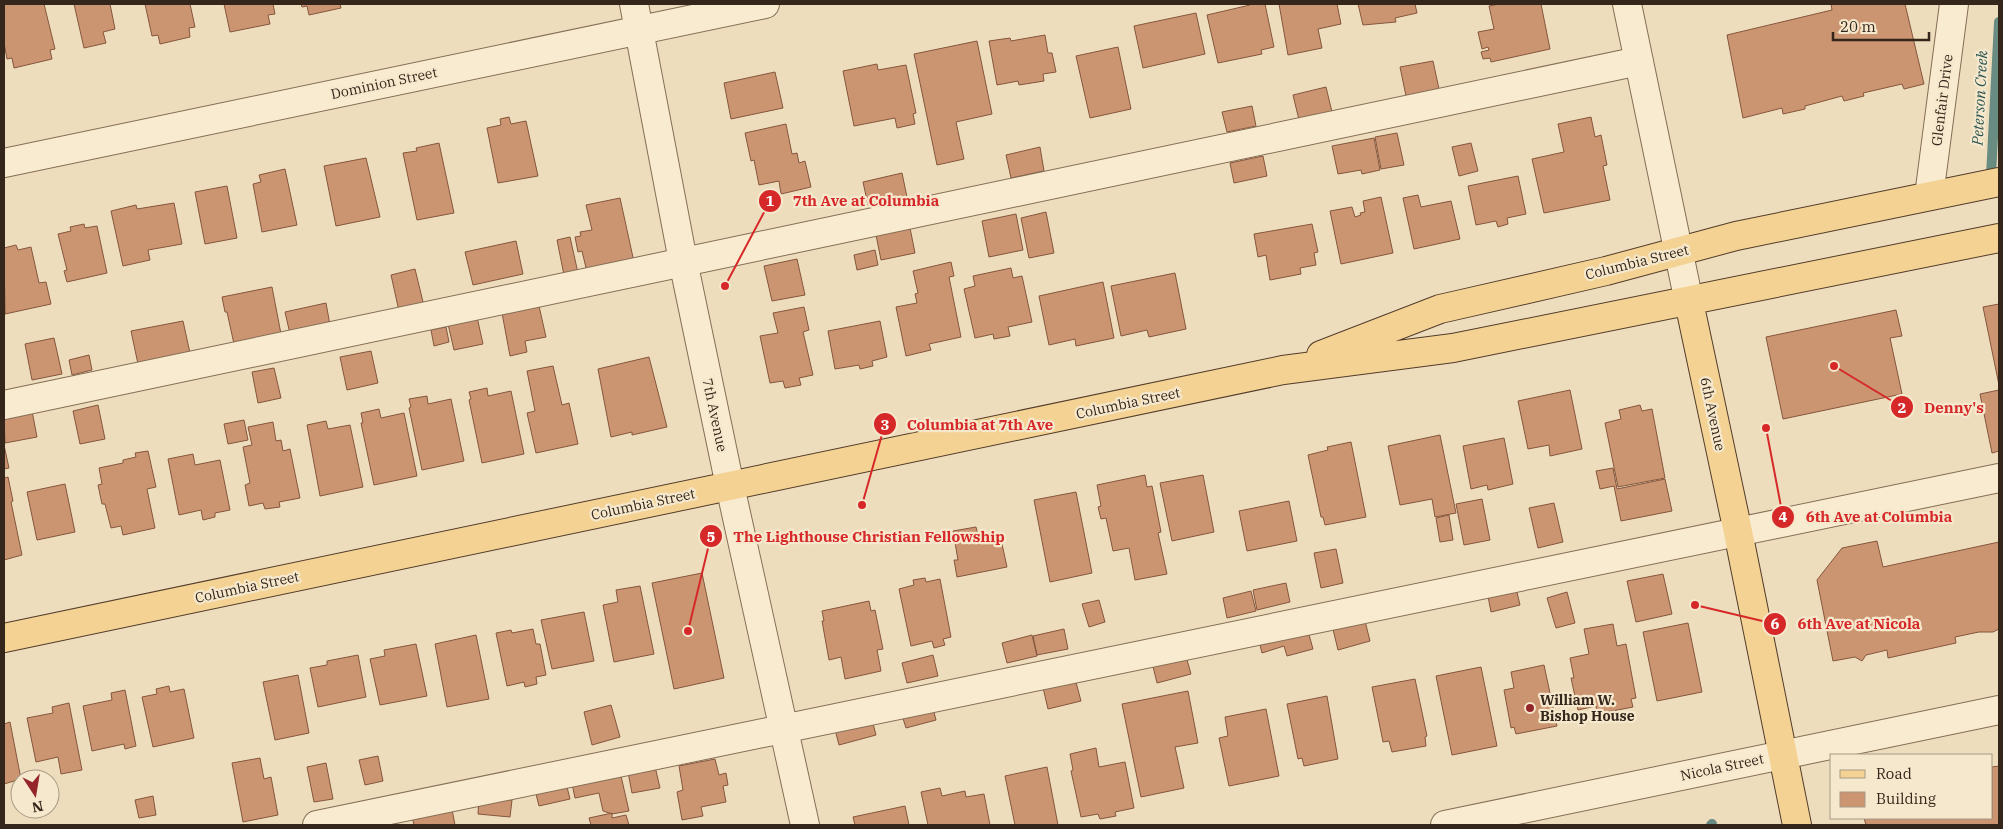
<svg xmlns="http://www.w3.org/2000/svg" width="2003" height="829" font-family="'IBM Plex Serif',serif">
<style>
.lines{fill:none;stroke-linecap:round;stroke-linejoin:round}
.stream{stroke:#688c82;stroke-width:10}
.building{fill:#cc9572;stroke:#84563c}
.minor-casing{stroke:#856e56;stroke-width:30}
.major-casing{stroke:#523c2b;stroke-width:30}
.minor{stroke:#f9ebcf;stroke-width:28}
.major{stroke:#f3d293;stroke-width:28}
.poi-dot{fill:#94262a;stroke:#f5e8cc;stroke-width:2}
.labels{text-anchor:middle;stroke-width:4.5;stroke-linejoin:round;paint-order:stroke}
.street-label{font-size:14px;fill:#34261b;stroke:#f5e8cc}
.poi-label{font-size:14px;font-weight:bold;fill:#34261b;stroke:#f5e8cc;text-anchor:start}
.water-label{font-size:15px;font-style:italic;fill:#2a5450;stroke:#f5e8cc}
.leader{fill:none;stroke:#d62828;stroke-width:2}
.callout-dot{fill:#d62828;stroke:#f5e8cc;stroke-width:2}
.mark-label{font-size:15px;text-anchor:middle;font-weight:bold;fill:#fff}
.callout-label{font-size:15px;text-anchor:middle;font-weight:bold;fill:#d62828;stroke:#f5e8cc;stroke-width:4.5;stroke-linejoin:round;paint-order:stroke}
</style>
<rect width="100%" height="100%" fill="#eeddbd"/>
<g class="lines">
<path class="stream" d="M1991 176 1999 22
M1711 825 1712 824"/>
</g>
<path class="building" d="M4 4H44L55 49 50 50 52 59 14 68 12 58 7 59 4 43Z
M74 4H110L115 29 103 32 106 43 84 48Z
M145 4H190L195 27 189 28 190 37 160 44 158 35 152 36Z
M224 4H273L275 14 268 15 270 24 230 32Z
M301 4H340L341 8 309 15 307 6 302 7Z
M1249 4H1265L1274 47 1261 50 1262 54 1218 63 1207 15 1250 5Z
M1279 4H1337L1341 24 1318 29 1322 48 1288 55Z
M1358 4H1415L1417 13 1395 18 1396 22 1363 25Z
M1499 4H1541L1550 49 1491 62 1490 58 1483 59 1481 52 1489 50 1488 47 1482 49 1478 32 1494 29 1489 6Z
M1831 4H1905L1924 84 1904 89 1902 84 1863 93 1864 96 1844 101 1842 96 1805 106V109L1783 114 1782 108 1743 118 1727 35 1832 10Z
M1196 13 1205 54 1143 68 1134 26Z
M1045 35 1048 53H1052L1056 72 1043 74 1044 81 1019 85 1018 81 997 85 989 41 1010 38 1011 41Z
M977 41 992 114 956 122 964 159 937 165 914 54Z
M1118 47 1131 109 1090 118 1076 56Z
M1433 61 1439 89 1406 96 1400 67Z
M877 64 878 70 906 65 916 113 913 114 915 124 897 128 895 118 854 126 843 71Z
M775 72 783 108 731 119 724 83Z
M1326 87 1332 112 1299 120 1293 95Z
M1252 106 1256 126 1227 132 1222 112Z
M509 117 511 124 526 121 538 176 498 183 487 128 501 125 500 119Z
M1591 117 1595 137 1601 135 1607 165 1603 166 1610 200 1544 213 1532 159 1564 152 1558 124Z
M786 124 792 154 797 153 799 163 805 161 811 187 781 194 779 181 759 185 754 160 751 161 745 133Z
M1397 133 1404 165 1381 169 1375 137Z
M1374 138 1380 170 1362 174 1361 170 1338 174 1332 146Z
M439 143 454 213 417 220 403 153 417 151 416 148Z
M1471 143 1478 171 1459 176 1452 147Z
M1040 147 1044 171 1011 178 1006 155Z
M1263 156 1267 176 1234 183 1230 163Z
M366 158 380 217 336 226 324 166Z
M285 169 297 225 262 232 253 184 261 182 259 175Z
M902 173 907 197 868 205 863 182Z
M1518 176 1526 214 1507 218 1508 224 1498 227 1496 221 1476 225 1468 186Z
M227 186 237 238 205 244 195 192Z
M1418 195 1421 207 1451 201 1460 239 1414 249 1403 198Z
M1381 197 1393 253 1341 264 1330 211 1352 207 1355 217 1361 215 1360 213 1365 212 1363 201Z
M620 198 634 262 587 272 582 251 578 252 575 237 581 236 580 232 592 230 586 205Z
M174 203 182 244 148 250 150 260 123 266 111 211 136 205 137 209Z
M1046 212 1054 253 1029 258 1021 218Z
M1016 214 1023 250 989 257 982 221Z
M84 224 85 228 97 226 107 273 67 282 64 271 67 270 58 234 71 231 70 227Z
M1312 224 1318 252 1314 253 1316 265 1300 268 1301 274 1270 280 1266 255 1258 257 1254 234Z
M910 228 915 253 881 260 876 235Z
M570 237 578 273 564 275 557 240Z
M516 241 523 274 473 285 465 252Z
M16 245 18 250 31 247 39 283 46 282 51 304 5 314 4 248Z
M875 250 878 265 857 270 854 255Z
M797 259 805 295 772 301 764 266Z
M951 262 954 276 949 277 961 337 929 344 931 350 906 356 896 307 917 303 915 294 918 293 913 271Z
M1011 268 1013 278 1022 276 1032 322 1008 327 1010 336 994 339 993 334 975 338 964 289 975 286 973 276Z
M415 269 424 306 399 311 391 275Z
M1175 273 1186 329 1149 337 1147 330 1121 336 1111 286Z
M1103 282 1114 338 1076 346 1075 339 1049 345 1039 296Z
M272 287 281 334 234 344 227 312H225L222 297Z
M326 303 330 325 290 334 285 312Z
M1999 304V385L1983 307Z
M539 306 546 337 525 341 527 352 510 356 502 313Z
M804 307 809 330 803 332 813 375 799 378 801 385 785 388 783 381 770 383 760 336 778 333 773 313Z
M1896 310 1902 336 1890 338 1902 394 1783 419 1766 337Z
M477 317 483 344 454 350 448 324Z
M183 321 190 353 138 364 131 331Z
M880 321 887 357 872 361 873 366 860 369 859 365 835 369 828 331Z
M446 327 449 342 434 346 431 330Z
M54 338 62 374 32 380 25 344Z
M371 351 378 383 347 390 340 357Z
M89 355 92 370 72 375 69 360Z
M649 357 667 427 632 435V432L611 437 598 369Z
M553 366 562 405 569 403 578 444 536 453 527 413 535 411 527 371Z
M274 368 281 398 258 403 252 372Z
M487 388 488 396 511 391 524 454 482 463 469 400 471 399 469 392Z
M1570 390 1582 449 1550 456 1549 445 1528 449 1518 401Z
M1999 390V451L1992 453 1980 394Z
M427 396 428 404 451 399 464 461 422 470 409 408 411 407 409 399Z
M98 405 105 439 80 444 73 411Z
M1640 405 1642 411 1652 409 1665 478 1618 487 1605 423 1621 419 1619 410Z
M379 409 381 418 404 413 417 476 374 485 361 423H363L361 413Z
M32 411 37 437 5 443 4 417Z
M244 420 248 440 228 444 224 424Z
M326 421 328 429 350 425 363 487 320 496 307 425Z
M273 422 276 441 281 440 283 451 290 449 300 498 279 502 280 507 265 509 263 503 249 506 245 485 250 483 243 447 252 445 248 427Z
M1440 435 1456 513 1435 517 1432 499 1400 505 1388 446Z
M1504 438 1513 484 1488 490 1487 485 1471 489 1463 446Z
M1351 442 1366 517 1325 525 1323 517H1321L1308 455 1328 450 1327 447Z
M4 445 9 468 4 469Z
M148 451 156 487 147 489 155 528 123 535 121 526 111 528 105 504H102L98 485 102 484 99 468 123 463V460L136 457 135 453Z
M193 454 195 465 220 460 230 510 215 513V517L203 520 201 510 179 515 168 459Z
M1613 468 1617 489 1665 479 1672 511 1621 521 1614 486 1600 489 1596 471Z
M1145 475 1147 487 1152 486 1161 532 1158 533 1167 574 1135 580 1129 548 1113 551 1106 518 1101 519 1098 507 1101 506 1097 485Z
M1203 475 1214 532 1172 541 1160 483Z
M8 477 13 501 11 502 22 555 4 560V478Z
M65 484 75 532 37 540 27 492Z
M1076 492 1092 573 1050 582 1034 500Z
M1482 499 1490 540 1464 545 1456 504Z
M1289 501 1297 541 1247 551 1239 511Z
M1554 503 1563 542 1538 548 1529 508Z
M1449 515 1453 540 1440 542 1436 518Z
M976 527 979 540 1000 535 1007 567 957 577 954 560H958L953 531Z
M1877 541 1883 567 1999 542V629L1993 632H1979L1955 637 1956 643 1888 658 1887 650 1866 655 1862 661 1855 657 1833 661 1817 580 1842 548Z
M1336 549 1343 583 1321 588 1314 553Z
M702 573 724 678 674 689 652 583Z
M1663 574 1672 614 1636 622 1627 581Z
M925 578 926 582 940 579 951 637 943 639 945 645 934 648 932 641 911 646 899 589 914 585 913 580Z
M1286 583 1290 602 1257 610 1253 590Z
M1515 584 1520 605 1491 612 1487 591Z
M640 586 654 654 614 662 603 605 618 602 616 590Z
M1251 591 1256 611 1227 618 1223 598Z
M1567 592 1575 623 1556 628 1547 598Z
M1099 600 1105 622 1089 627 1082 604Z
M869 601 871 611 875 610 883 649 877 650 881 671 845 679 841 657 829 660 822 621H824L822 611Z
M584 612 594 661 552 669 541 620Z
M1363 613 1370 641 1338 650 1331 621Z
M1688 623 1702 692 1657 701 1643 632Z
M1306 624 1313 649 1287 656 1284 646 1262 653 1258 637Z
M1613 624 1617 646 1626 644 1636 698 1631 699 1633 707 1597 714 1596 706 1578 710 1571 678H1574L1570 658 1589 654 1584 629Z
M533 629 536 644H540L546 675 536 677 537 684 525 687 524 682 507 686 496 633 511 630 512 633Z
M1064 629 1068 649 1037 655 1033 636Z
M476 635 489 699 447 707 435 644Z
M1032 635 1037 656 1007 663 1002 643Z
M416 644 427 696 380 705 370 659 385 656 384 650Z
M1184 649 1191 674 1157 683 1151 658Z
M358 655 366 697 318 707 310 668 327 665V661Z
M933 655 938 676 907 683 902 663Z
M1544 665 1557 726 1516 734 1514 727 1511 728 1504 690 1514 688 1511 672Z
M1481 667 1497 746 1452 755 1436 676Z
M1073 671 1081 701 1048 709 1041 679Z
M298 675 309 733 275 740 263 682Z
M1415 679 1427 736 1425 737 1426 746 1392 752 1389 741 1383 742 1372 687Z
M169 686 170 692 184 689 194 738 153 747 142 697 157 694 156 689Z
M125 690 136 746 125 749 124 744 92 751 83 706 112 700 111 693Z
M1188 691 1198 743 1175 747 1184 788 1141 797 1122 704Z
M1327 696 1338 759 1304 766 1302 758 1298 759 1287 704Z
M931 701 936 720 906 728 900 709Z
M69 703 82 770 61 774 58 757 36 762 27 718 53 713 52 707Z
M611 705 620 737 592 745 584 712Z
M1266 709 1279 776 1229 786 1219 738 1228 736 1225 717Z
M870 712 876 735 839 745 833 722Z
M10 722 21 779 4 784V724Z
M1096 748 1099 767 1125 762 1134 808 1115 812 1116 816 1100 819 1098 814 1081 817 1071 771 1073 770 1070 754Z
M378 756 383 781 365 785 359 760Z
M260 758 264 779 271 777 278 815 243 822 232 763Z
M715 759 719 775 726 773 728 785 723 786 726 802 701 807 703 816 682 820 677 792 683 790 679 766Z
M654 762 660 788 632 793 627 767Z
M326 763 333 799 314 802 307 767Z
M1999 766V825H1866L1864 818H1992V767Z
M1047 767 1058 825H1015L1005 776Z
M598 774 599 781 621 776 629 811 612 814 603 811 599 793 575 798 571 779Z
M565 779 570 799 539 806 534 786Z
M940 788 942 796 965 791 966 797 984 794 990 825H928L921 792Z
M153 796 156 815 139 818 135 800Z
M479 797 512 800 510 817 478 814Z
M451 804 455 825H414L411 812Z
M905 806 909 825H855L853 817Z
M612 813V818L626 815 629 825H591L589 818Z"/>
<g class="lines">
<g class="minor-casing">
<path id="minor" d="M634 4 683 261 730 486 805 825
M1627 4 1689 302
M4 163 765 4
M1929 196 1954 4
M4 405 1639 61
M317 825 1999 478
M1445 825 1999 710"/>
</g>
<g class="major-casing">
<path id="major" d="M1689 302 1738 532 1797 825
M1321 355 1440 309 1606 271 1736 236 1999 182
M4 638 1283 370 1453 348 1999 238"/>
</g>
<use href="#minor" class="minor"/>
<use href="#major" class="major"/>
</g>
<circle class="poi-dot" cx="1530" cy="708" r="5"/>
<g class="labels">
<g class="street-label">
<text transform="translate(384 83) rotate(-12)" y="5">Dominion Street</text>
<text transform="translate(1942 100) rotate(-83)" y="5">Glenfair Drive</text>
<text transform="translate(1637 262) rotate(-14)" y="5">Columbia Street</text>
<text transform="translate(1128 403) rotate(-12)" y="5">Columbia Street</text>
<text transform="translate(1713 414) rotate(78)" y="5">6th Avenue</text>
<text transform="translate(715 415) rotate(78)" y="5">7th Avenue</text>
<text transform="translate(643 504) rotate(-12)" y="5">Columbia Street</text>
<text transform="translate(247 587) rotate(-12)" y="5">Columbia Street</text>
<text transform="translate(1722 767) rotate(-12)" y="5">Nicola Street</text>
</g>
<g class="poi-label">
<text x="1540" y="705">William W.<tspan x="1540" dy="16">Bishop House</tspan></text>
</g>
<g class="water-label">
<text transform="translate(1980 98) rotate(-87)" y="5">Peterson Creek</text>
</g>
</g>
<path class="leader" d="M725 286L770 201M1834 366L1902 407M862 505L885 424M1766 428L1783 517M688 631L711 536M1695 605L1775 624"/>
<g class="callout-dot">
<circle cx="725" cy="286" r="5"/>
<circle cx="1834" cy="366" r="5"/>
<circle cx="862" cy="505" r="5"/>
<circle cx="1766" cy="428" r="5"/>
<circle cx="688" cy="631" r="5"/>
<circle cx="1695" cy="605" r="5"/>
<circle cx="770" cy="201" r="12"/>
<circle cx="1902" cy="407" r="12"/>
<circle cx="885" cy="424" r="12"/>
<circle cx="1783" cy="517" r="12"/>
<circle cx="711" cy="536" r="12"/>
<circle cx="1775" cy="624" r="12"/>
</g>
<g class="mark-label">
<text x="770" y="206">1</text>
<text x="1902" y="413">2</text>
<text x="885" y="430">3</text>
<text x="1783" y="522">4</text>
<text x="711" y="542">5</text>
<text x="1775" y="629">6</text>
</g>
<g class="callout-label">
<text x="866" y="206">7th Ave at Columbia</text>
<text x="1954" y="413">Denny's</text>
<text x="980" y="430">Columbia at 7th Ave</text>
<text x="1879" y="522">6th Ave at Columbia</text>
<text x="869" y="542">The Lighthouse Christian Fellowship</text>
<text x="1859" y="629">6th Ave at Nicola</text>
</g>
<rect width="2003" height="829" fill="none" stroke="#34261b" stroke-width="10"/>
<rect x="1830" y="754" width="162" height="65" fill="#f5e8cc" stroke="#a89a85"/>
<rect x="1840" y="770" width="25" height="8" fill="#f3d293" stroke="#a89a85"/>
<text x="1876" y="779" font-size="15" fill="#34261b">Road</text>
<rect x="1840" y="792" width="25" height="15" fill="#cc9572" stroke="#a89a85"/>
<text x="1876" y="804" font-size="15" fill="#34261b">Building</text>
<g transform="translate(35 794) rotate(168)"><circle r="24" fill="#f5e8cc" stroke="#a89a85"/>
<path d="M0-4L9 19L0 12L-9 19Z" fill="#94262a"/>
<text y="-8" font-size="14" font-weight="bold" text-anchor="middle" fill="#34261b">N</text>
</g>
<path d="M1833 32v8h96v-8" fill="none" stroke="#34261b" stroke-width="2.5"/>
<text x="1840" y="32" font-size="15" fill="#34261b" stroke="#f5e8cc" stroke-width="4" paint-order="stroke">20 m</text>
</svg>
